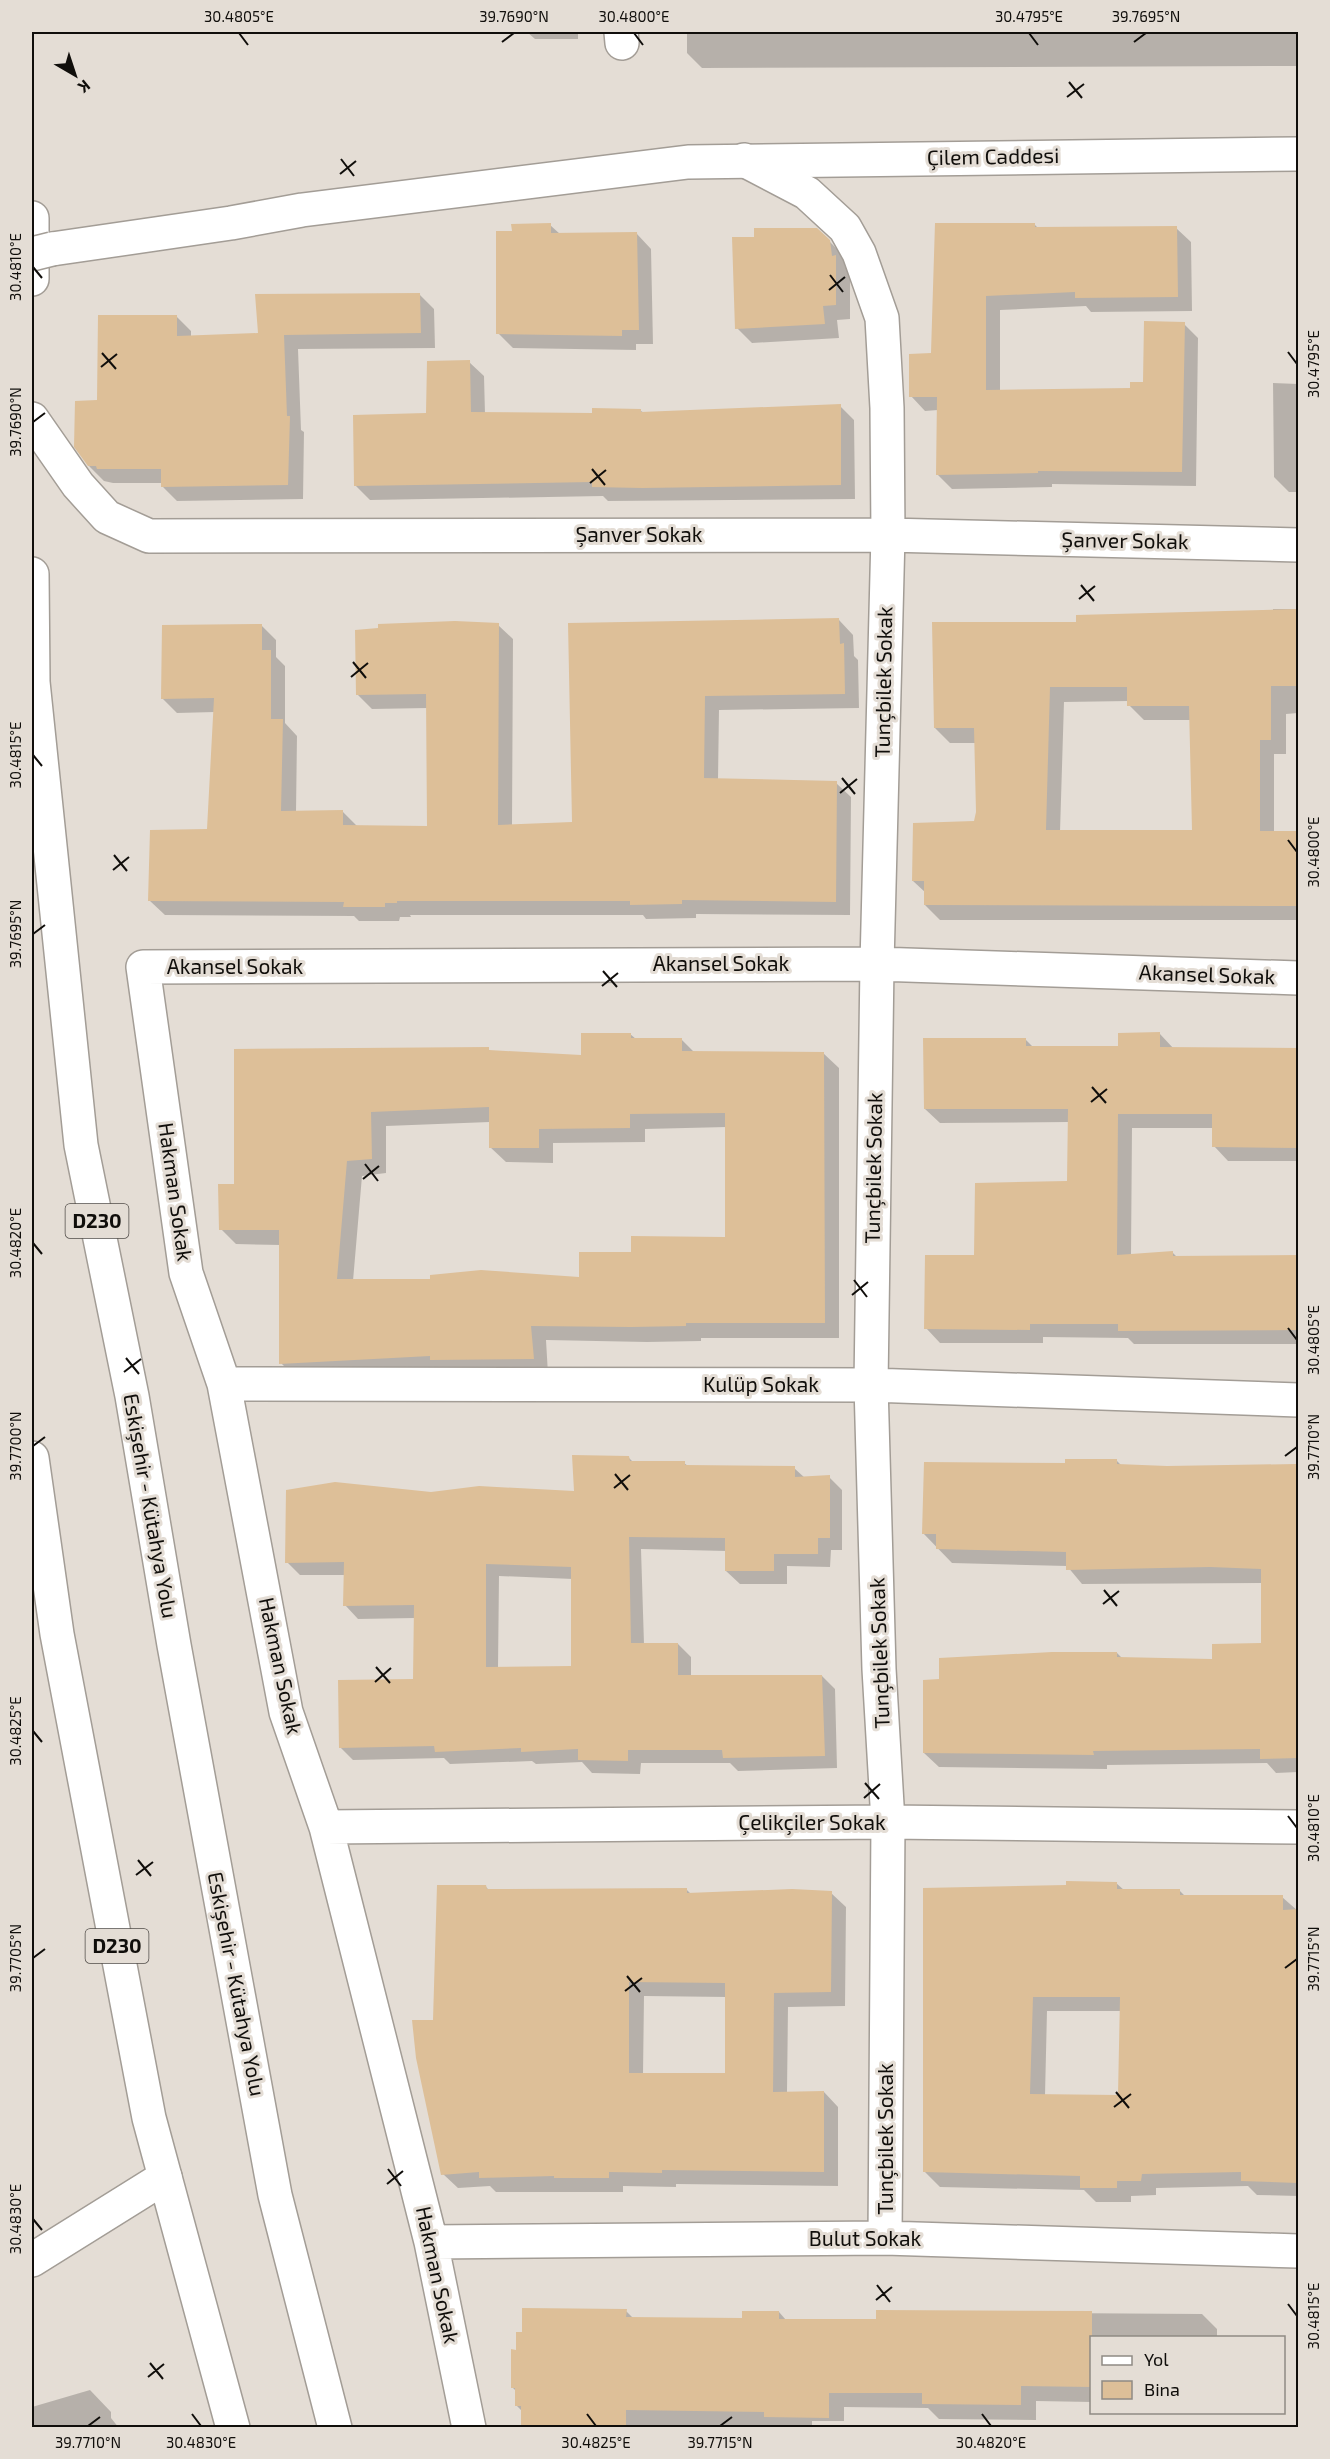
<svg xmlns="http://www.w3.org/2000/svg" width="1330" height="2459" font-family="'Exo 2',sans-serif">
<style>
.shadow{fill:#0003;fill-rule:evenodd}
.building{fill:#ddbf98;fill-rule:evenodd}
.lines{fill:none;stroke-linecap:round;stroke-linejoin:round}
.minor-casing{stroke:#a39d96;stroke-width:36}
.secondary-casing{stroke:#a39d96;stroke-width:36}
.trunk-casing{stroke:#a39d96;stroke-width:36}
.minor{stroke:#fff;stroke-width:33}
.secondary{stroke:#fff;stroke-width:33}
.trunk{stroke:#fff;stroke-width:33}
.secondary-bridge-casing{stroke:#a39d96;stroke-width:36;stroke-linecap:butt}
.secondary-bridge{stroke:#fff;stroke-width:33}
.ticks{fill:none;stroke:#100e0b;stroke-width:2}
.labels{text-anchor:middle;stroke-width:6;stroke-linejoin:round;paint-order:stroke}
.shield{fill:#e4ddd5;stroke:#504c48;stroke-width:1.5}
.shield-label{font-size:20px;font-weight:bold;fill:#100e0b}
.street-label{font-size:21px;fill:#100e0b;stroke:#e4ddd5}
.neatline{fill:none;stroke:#100e0b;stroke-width:2}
.ticks-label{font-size:15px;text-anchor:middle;fill:#100e0b}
</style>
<rect width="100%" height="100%" fill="#e4ddd5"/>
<path class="shadow" d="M527 32H578V39H535Z
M687 32H1298V66L702 68 687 53Z
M1034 224 1038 228H1176L1191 242 1192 311 1091 312 1086 306 1000 310V391L1131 390 1145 384 1184 324 1198 338 1196 486 1052 484V487L952 489 937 474 938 410 925 411 911 396 932 355Z
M550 225 560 234H637L651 249 653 344H636V350L513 348 498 333 513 233Z
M829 241 844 256 845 267 850 272V319L837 320 839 338 752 343 737 328Z
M419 294 434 309 435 348 298 349 301 430 304 432 303 499 177 501 163 487V483H113L104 481 89 466 98 402 176 316 191 331V337L260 335Z
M469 362 484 376 485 414 594 415 641 411 644 413 840 406 854 420 855 499 608 501 603 496 370 500 355 485 428 415Z
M1273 383 1298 384V492H1289L1274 477Z
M1273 609H1298V713L1286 714V754H1274V832L1298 833V920H940L925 905 926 893 913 881 976 823 978 812 976 743H950L935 728 1078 623 1273 611ZM1129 701V705L1144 720H1191L1193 831 1060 832 1064 702Z
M839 620 853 635 854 656 858 660 859 708 719 710 718 780 836 783 851 797 850 915 696 914V918L646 919 643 915H410L411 917H400L399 921H359L354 916 165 915 150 901 208 830 215 712 177 713 162 698 261 625 276 640V657L285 666V723L297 736 296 812H343L358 827H429L428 708 372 709 357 694 498 625 513 639 512 826 574 824 569 625Z
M630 1034 636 1039H681L695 1053H823L839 1068V1338H701V1341L647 1342 546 1340 548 1374 296 1378 281 1363V1245L236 1244 221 1229 235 1185V1051L488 1049 491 1052 582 1057ZM490 1122V1147L506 1162 553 1163V1143L645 1142V1129L727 1127V1239L633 1253 581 1279 353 1281 362 1176 386 1173V1126Z
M1160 1034 1174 1049 1298 1050V1161H1228L1214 1146V1128H1132L1131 1256 1172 1252 1178 1258 1298 1257V1344H1134L1128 1338 1043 1337V1343H940L926 1328 976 1256 1069 1183V1122L940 1123 925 1109 1025 1039 1033 1047 1119 1048Z
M629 1458 633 1462 684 1463 688 1466 794 1468 805 1478 829 1477 842 1490V1550H831L830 1567 787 1566V1584H740L726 1571 727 1551 641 1549 644 1644H678L691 1657V1676H822L835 1689 837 1768 738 1771 730 1763H641L640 1774 592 1773 582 1762 536 1764 532 1761 450 1764 444 1758 353 1760 340 1747 415 1681V1618L358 1619 345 1605V1575H300L287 1562 431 1493H575ZM499 1576 573 1579 572 1667 498 1668Z
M1117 1461 1122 1466 1298 1467V1772L1276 1773 1267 1763 1107 1765V1769L939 1767 924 1753 1117 1653 1122 1658 1214 1660 1262 1645V1583L1082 1584 1067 1566 952 1563 923 1533 1066 1464Z
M1116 1883 1124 1890H1179L1185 1896 1282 1897 1298 1911V2196L1257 2195 1248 2186 1156 2188V2195L1131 2196V2202H1096L1084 2190 940 2187 925 2172 1068 1887ZM1047 2011H1121L1119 2096H1045Z
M486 1887 489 1890 686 1889 691 1894 831 1893 846 1907 845 2006 788 2007 787 2093 824 2092 838 2107V2186L676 2184V2187L623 2186V2192H496L490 2186 458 2188 443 2174 434 2021ZM644 1996 727 1997V2074L643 2075Z
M626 2311 634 2319H744L779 2312 786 2320 878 2321V2312L1202 2314 1217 2329V2338H1092V2402L1036 2401V2420L939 2419 928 2408 844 2407V2421H812V2427L522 2428V2411L516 2405 517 2392 513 2388 518 2351Z
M90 2390 111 2412V2418L119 2428H32V2407Z"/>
<path class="building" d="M551 223V233L637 232 639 330H622V336L496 334V231H512L511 224Z
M935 223H1035V227L1177 226 1178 297 1075 298V292L986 296V390L1130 388V382H1143L1144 321 1185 322 1182 472 1038 471V473L936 475 937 397H909V354L931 353Z
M754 228H817L830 240 832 256 836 255V305L823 306 825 324 735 329 732 237H754Z
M420 293 421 333 284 335 287 416H290L288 485 161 487V469H97L96 466H88L74 447 75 401 97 400 98 315H177V336L258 333 255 294Z
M470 360 471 412 592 413V408L641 409V412L841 404V485L642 488 592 487V482L354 486 353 415 426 413 427 361Z
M1299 609V686H1271V740H1260V831H1299V906L924 905V881H912L913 823 974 821 976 812 974 728H934L932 622H1076V615ZM1050 687H1127V706H1189L1192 830H1046Z
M839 618 840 644 844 643 845 694 705 696 704 778 837 781 836 902 682 900V904L630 905V901H397V903H385V907H343L344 902 148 901 150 830 207 829 214 698 161 699 162 625 262 624V650H271V719H283L281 811 343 810V825L427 826 426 694 356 695 355 630 378 628V624L455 621 499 623 498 825 572 822 568 623Z
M1160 1032V1047L1299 1048V1148L1212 1147V1114H1118L1117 1255 1173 1251V1256L1299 1255V1330L1118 1331V1324H1030V1330L924 1329 925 1255H974L975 1183 1067 1181 1068 1109H924L923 1038H1026V1046H1118V1033Z
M581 1033H631V1038H682V1051L824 1052 825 1323H686V1326L631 1327 531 1326 534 1359 430 1360V1356L279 1364V1230H219L218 1184H234V1049L489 1047V1050L581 1055ZM489 1107V1148H539V1129L630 1128V1114L725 1113V1237L631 1236V1252H579V1277L481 1270 430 1275V1279H337L347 1161 372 1159 371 1112Z
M572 1455 629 1456 630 1461H685V1465L795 1466V1477L830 1475V1538H818V1554H774V1571H725V1538L629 1537 631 1643H678V1675H822L825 1756 723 1758 722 1750H628V1761L578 1760V1749L521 1752V1748L435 1752 434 1746 339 1748 338 1680 413 1679 414 1605 343 1606 344 1562 285 1563 286 1490 335 1482 431 1492 479 1486 574 1491ZM486 1564 571 1567V1666L486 1667Z
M1065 1459H1117V1464L1167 1466 1296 1464V1469H1299V1758L1260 1759V1749L1093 1751 1094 1755 923 1753V1680L939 1679V1658L1052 1652H1117V1657L1212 1659V1644L1261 1643V1569L1210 1567 1066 1570V1552L936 1549V1534H922L924 1462 1065 1463Z
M1066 1881 1117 1882V1889H1180V1895H1283V1910L1299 1909 1298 2183 1241 2181V2172L1142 2174 1141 2181H1117V2188H1080V2176L923 2172V1888L1066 1885ZM1033 1997H1120L1118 2095 1030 2094Z
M437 1885H486L487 1889 687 1888V1893L792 1889 832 1891 831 1992 774 1993 773 2092 824 2091V2172L662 2170V2173L609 2172V2178H554V2176L479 2178V2172L441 2175 416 2058 412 2020H433ZM629 1982 725 1983V2073H629Z
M522 2308 627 2309 626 2317 742 2318V2311H779V2319H876V2310L1092 2311V2387L1021 2386V2405L922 2404V2393H829V2418L764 2417V2412L626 2410V2427H521V2406H515V2388H511V2349L516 2350V2332H522Z"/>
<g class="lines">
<g class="minor-casing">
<path id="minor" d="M621 32 622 43
M744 160 807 193 845 228 859 253 882 318 887 408 888 535 877 964 871 1385 879 1669 888 1822 885 2238
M32 419 78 485 107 517 149 536 888 535 1298 545
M224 1384 871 1385 1298 1400
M326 1827 888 1822 1298 1827
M431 2242 885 2238 1298 2251
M32 2260 165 2177
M469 2428 431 2242 326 1827 286 1712 224 1384 186 1273 143 967 877 964 1298 978"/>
</g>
<g class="secondary-casing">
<path id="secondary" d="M52 249 231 223 302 210 688 162 1298 154"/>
</g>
<g class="trunk-casing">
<path id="trunk" d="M32 218V279
M32 574 33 682 81 1145 132 1396 174 1645 275 2195 335 2428
M32 1458 57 1634 149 2118 233 2428"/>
</g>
<use href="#minor" class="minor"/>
<use href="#secondary" class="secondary"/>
<use href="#trunk" class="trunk"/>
<g class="secondary-bridge-casing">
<path id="secondary-bridge" d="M32 254 52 249"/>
</g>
<use href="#secondary-bridge" class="secondary-bridge"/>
</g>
<path class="ticks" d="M239 33 248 45M634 33 643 45M1029 33 1038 45M502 42 514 33M1134 42 1146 33M1069 82 1082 98M1067 97 1084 84M341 159 354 176M340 174 356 161M33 267 42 278M830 275 843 292M829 290 845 277M1288 352 1297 364M102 353 116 369M101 367 117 354M33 422 45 413M592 469 605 485M590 483 606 470M1081 585 1094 601M1079 599 1095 586M353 662 366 678M351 677 368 663M33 755 42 766M842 778 855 794M840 793 857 779M1288 840 1297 852M114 855 127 871M113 870 129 857M33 934 45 925M603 971 617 987M602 986 618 973M1092 1087 1106 1103M1091 1102 1107 1089M365 1164 378 1181M363 1179 379 1166M33 1243 42 1254M854 1280 867 1297M852 1295 868 1282M1288 1328 1297 1340M126 1358 139 1374M124 1372 141 1359M33 1446 45 1437M1285 1456 1297 1447M615 1474 628 1490M614 1488 630 1475M1104 1590 1117 1606M1103 1604 1119 1591M376 1667 390 1683M375 1682 391 1668M33 1731 42 1742M865 1783 879 1799M864 1798 880 1784M1288 1816 1297 1828M138 1860 151 1876M136 1875 153 1862M33 1958 45 1949M1285 1968 1297 1959M627 1976 640 1992M625 1991 642 1978M1116 2092 1129 2108M1114 2107 1131 2094M388 2169 401 2186M387 2184 403 2171M33 2219 42 2230M877 2285 890 2302M876 2300 892 2287M1288 2304 1297 2316M150 2363 163 2379M148 2377 164 2364M192 2414 201 2426M587 2414 596 2426M982 2414 991 2426M88 2426 100 2417M720 2426 732 2417"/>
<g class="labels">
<g class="shield">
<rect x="65.5" y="1204" width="63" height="34" rx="4.5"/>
<rect x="85.5" y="1929" width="63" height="34" rx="4.5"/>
</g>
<g class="shield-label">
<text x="97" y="1228">D230</text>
<text x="117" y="1953">D230</text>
</g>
<g class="street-label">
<text transform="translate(993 157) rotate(-1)" y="7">Çilem Caddesi</text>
<text x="639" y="542">Şanver Sokak</text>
<text transform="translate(1125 541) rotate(1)" y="7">Şanver Sokak</text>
<text transform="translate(884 682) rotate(-89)" y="7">Tunçbilek Sokak</text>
<text x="721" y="971">Akansel Sokak</text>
<text x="235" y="974">Akansel Sokak</text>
<text transform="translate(1207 975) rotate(2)" y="7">Akansel Sokak</text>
<text transform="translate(874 1168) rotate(-89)" y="7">Tunçbilek Sokak</text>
<text transform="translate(175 1192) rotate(82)" y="7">Hakman Sokak</text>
<text x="761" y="1392">Kulüp Sokak</text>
<text transform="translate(150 1506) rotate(80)" y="7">Eskişehir - Kütahya Yolu</text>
<text transform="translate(880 1653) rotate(-92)" y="7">Tunçbilek Sokak</text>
<text transform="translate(280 1666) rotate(78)" y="7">Hakman Sokak</text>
<text x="812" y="1830">Çelikçiler Sokak</text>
<text transform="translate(236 1984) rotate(79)" y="7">Eskişehir - Kütahya Yolu</text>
<text transform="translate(886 2139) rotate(-90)" y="7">Tunçbilek Sokak</text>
<text x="865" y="2246">Bulut Sokak</text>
<text transform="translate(437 2275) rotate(78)" y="7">Hakman Sokak</text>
</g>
</g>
<rect width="1330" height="2459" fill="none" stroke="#e4ddd5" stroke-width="66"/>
<rect x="1090" y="2336" width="195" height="78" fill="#e4ddd5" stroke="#8f8a84" stroke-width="1.5"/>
<rect x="1102" y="2356" width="30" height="9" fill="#ffffff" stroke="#8f8a84" stroke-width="1.5"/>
<text x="1144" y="2366" font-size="18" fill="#100e0b">Yol</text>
<rect x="1102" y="2381" width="30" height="18" fill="#ddbf98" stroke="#8f8a84" stroke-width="1.5"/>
<text x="1144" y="2396" font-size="18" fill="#100e0b">Bina</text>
<g transform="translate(75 75) rotate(141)" stroke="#e4ddd5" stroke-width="4.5" paint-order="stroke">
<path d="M0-4.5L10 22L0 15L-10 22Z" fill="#100e0b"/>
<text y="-9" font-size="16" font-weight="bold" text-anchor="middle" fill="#100e0b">K</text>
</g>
<rect x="33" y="33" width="1264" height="2393" class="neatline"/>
<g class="ticks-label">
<text x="239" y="22">30.4805°E</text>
<text x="514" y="22">39.7690°N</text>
<text x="634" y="22">30.4800°E</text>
<text x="1029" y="22">30.4795°E</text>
<text x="1146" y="22">39.7695°N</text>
<text transform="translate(16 267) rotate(-90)" y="5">30.4810°E</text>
<text transform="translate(1314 364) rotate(-90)" y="5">30.4795°E</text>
<text transform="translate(16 422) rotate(-90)" y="5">39.7690°N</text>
<text transform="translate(16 755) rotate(-90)" y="5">30.4815°E</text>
<text transform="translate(1314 852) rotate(-90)" y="5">30.4800°E</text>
<text transform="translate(16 934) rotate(-90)" y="5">39.7695°N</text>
<text transform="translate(16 1243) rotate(-90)" y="5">30.4820°E</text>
<text transform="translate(1314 1340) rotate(-90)" y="5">30.4805°E</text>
<text transform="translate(16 1446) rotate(-90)" y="5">39.7700°N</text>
<text transform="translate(1314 1447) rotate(-90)" y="5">39.7710°N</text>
<text transform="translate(16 1731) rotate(-90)" y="5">30.4825°E</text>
<text transform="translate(1314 1828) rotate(-90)" y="5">30.4810°E</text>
<text transform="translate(16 1958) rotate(-90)" y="5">39.7705°N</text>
<text transform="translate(1314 1959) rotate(-90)" y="5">39.7715°N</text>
<text transform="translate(16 2219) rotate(-90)" y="5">30.4830°E</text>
<text transform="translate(1314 2316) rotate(-90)" y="5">30.4815°E</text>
<text x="88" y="2448">39.7710°N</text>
<text x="201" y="2448">30.4830°E</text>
<text x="596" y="2448">30.4825°E</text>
<text x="720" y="2448">39.7715°N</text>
<text x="991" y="2448">30.4820°E</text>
</g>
</svg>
